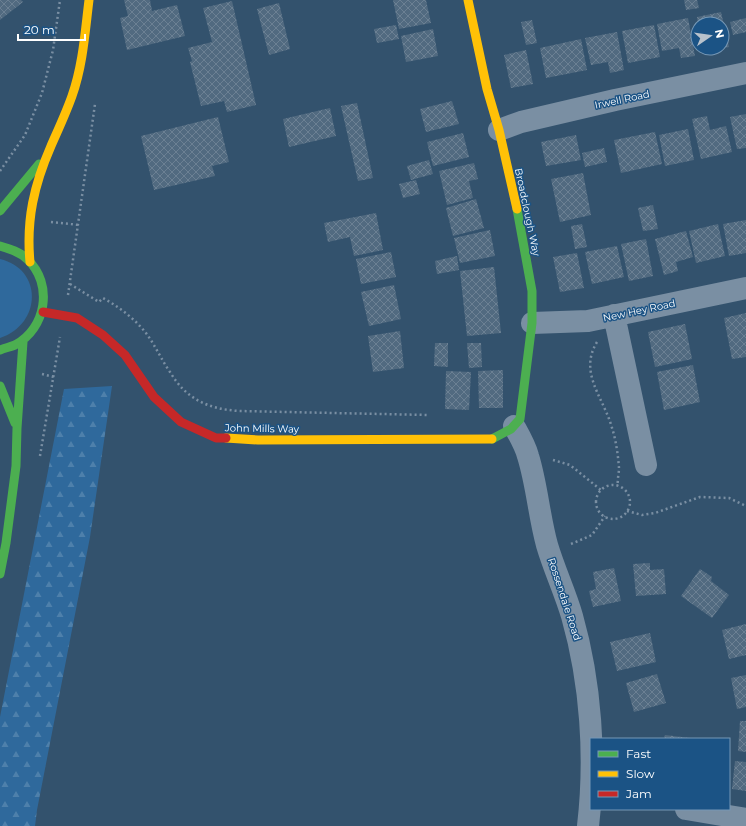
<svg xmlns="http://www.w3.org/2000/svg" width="746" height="826" font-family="Montserrat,sans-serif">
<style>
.grass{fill:#2f699c}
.forest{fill:url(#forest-firs)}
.building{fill:url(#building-cross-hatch)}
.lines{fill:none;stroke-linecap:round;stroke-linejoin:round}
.path{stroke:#7a8fa3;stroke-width:2.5;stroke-dasharray:2 3;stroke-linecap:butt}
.street{stroke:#7a8fa3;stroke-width:22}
.fast{stroke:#4caf50;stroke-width:9}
.slow{stroke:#ffc107;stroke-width:9}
.jam{stroke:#c62828;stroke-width:9}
.labels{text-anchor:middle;stroke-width:3;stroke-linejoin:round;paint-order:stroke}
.street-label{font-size:10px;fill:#fff;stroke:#1b5385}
</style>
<defs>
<pattern id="forest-firs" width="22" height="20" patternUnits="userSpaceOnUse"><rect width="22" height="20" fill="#2f699c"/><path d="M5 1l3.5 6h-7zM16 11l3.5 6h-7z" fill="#4e80ab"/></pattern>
<pattern id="building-cross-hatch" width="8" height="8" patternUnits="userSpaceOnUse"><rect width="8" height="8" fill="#516a80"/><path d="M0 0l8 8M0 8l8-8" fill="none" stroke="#6b8093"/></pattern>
</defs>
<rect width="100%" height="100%" fill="#33526d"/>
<path class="grass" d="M0 259C43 269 42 324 0 338Z"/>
<path class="forest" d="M112 386 90 537 37 810 35 826H0V717L64 389Z"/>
<path class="building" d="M0 0H21L23 2 0 20Z
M124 0H150L152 11 177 5 185 36 127 50 120 18 128 16Z
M393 0H426L431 23 399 29Z
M684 0H697L699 8 686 10Z
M232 1 256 105 227 112 224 101 201 106 190 62 192 61 188 48 212 42 203 8Z
M279 3 290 49 269 55 257 9Z
M721 12 729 47 722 48V24H698L697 17Z
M688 18 695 56 681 58 679 48 662 51 657 24Z
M746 18V32L733 35 730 22Z
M532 20 537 43 526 45 521 22Z
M396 25 399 39 377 43 374 29Z
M654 25 660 57 628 63 622 31Z
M433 29 438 56 406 62 401 36Z
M617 32 624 70 610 73 608 62 591 65 585 38Z
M581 39 587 70 546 78 540 48Z
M526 50 533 84 511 88 504 55Z
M452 101 459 124 426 132 420 109Z
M357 103 373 178 358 181 341 106Z
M330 108 336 136 289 147 283 119Z
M746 114V148L737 149 730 117Z
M707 116 710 130 726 126 732 152 701 159 692 119Z
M218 117 229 162 212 166 215 176 154 190 141 136Z
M688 129 694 160 665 166 659 135Z
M655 132 662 164 621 173 614 140Z
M463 133 469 157 433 166 427 142Z
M576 135 581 160 546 166 541 142Z
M604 148 607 162 585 167 582 153Z
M429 160 433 174 411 180 407 166Z
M474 163 478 179 469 181 473 198 447 205 439 171Z
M583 173 591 215 560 222 551 179Z
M416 180 420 194 403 198 399 184Z
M476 199 484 228 453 236 446 208Z
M653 205 658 229 643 231 638 208Z
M376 213 383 250 354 256 350 237 328 242 324 223Z
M746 220V253L729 256 723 224Z
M582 224 587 247 575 249 571 226Z
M718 224 725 256 696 263 689 231Z
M490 230 495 256 460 263 454 238Z
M686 231 693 257 676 262 678 271 664 275 655 239Z
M646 239 653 276 629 281 621 244Z
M617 246 624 277 592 284 585 252Z
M391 252 396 277 361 284 356 259Z
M577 253 584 288 560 292 553 257Z
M457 256 459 270 437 274 435 261Z
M494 267 501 333 467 336 460 271Z
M394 285 401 319 369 326 361 292Z
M746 313V357L732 359 724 318Z
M685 324 692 359 655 367 648 332Z
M400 331 404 368 373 372 368 336Z
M435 343H448V367L434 366Z
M467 343H481L482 367 469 368Z
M693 365 700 402 664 410 657 372Z
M503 370V408H479L478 371Z
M446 371 471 372 469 410 445 409Z
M650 563V570L664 569 666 594 636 596 633 564Z
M614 568 621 601 593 607 589 591 596 589 593 572Z
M700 569 712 577 711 581 729 595 712 618 681 596Z
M746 624V655L729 659 722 630Z
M650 633 656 662 617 671 610 642Z
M657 674 666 703 634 712 626 683Z
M746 675V707L737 709 731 678Z
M740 721H746V752L738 751Z
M665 735 690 738V739H664Z
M735 761 746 762V791L732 789Z"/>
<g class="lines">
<path class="path" d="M0 171 25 135 42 93 53 50 60 0
M51 222 79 225
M70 284 99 302 103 298C119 307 134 318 146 333 155 345 161 359 170 372 186 399 208 409 239 411L428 415
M68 295 95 104
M597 342C578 373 604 398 612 428 616 440 618 455 619 468 619 474 617 480 618 486
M42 374 54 377
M40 456 60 337
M553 460 570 465 601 490
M596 502a17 17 0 1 1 34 0a17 17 0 1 1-34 0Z
M627 511 642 515 655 513 700 497 729 498 746 506
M571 544 592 535 605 516"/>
<path class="street" d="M499 130 521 122 615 100 746 73
M614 315 646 465
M532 323 588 321 746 288
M514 426C519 435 525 445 528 456 537 485 539 516 547 545 554 569 565 592 572 616 591 683 596 757 588 826
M686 809 746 819"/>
<path class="fast" d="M0 211 39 164
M0 246C10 249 20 252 27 259 54 284 46 329 15 345 10 347 5 348 0 350
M0 386 15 423
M492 439 511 429 520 419 532 323V291L517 209
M0 574 6 543 16 466 17 428 23 342"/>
<path class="slow" d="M468 0 487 89 499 130 517 209
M30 262C26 220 34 185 51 146 58 130 66 113 72 96 83 65 85 32 89 0
M226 438 258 440 492 439"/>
<path class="jam" d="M43 312 77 318 103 335 125 355 154 397 181 422 216 438H226"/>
</g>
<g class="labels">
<g class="street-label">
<text transform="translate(622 99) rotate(-12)" y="4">Irwell Road</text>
<text transform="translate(528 212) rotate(78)" y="4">Broadclough Way</text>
<text transform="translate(639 310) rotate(-12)" y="4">New Hey Road</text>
<text transform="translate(262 428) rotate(1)" y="4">John Mills Way</text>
<text transform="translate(565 599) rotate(72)" y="4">Rossendale Road</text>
</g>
</g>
<rect x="590" y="738" width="140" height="72" fill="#1b5385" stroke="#7698b6"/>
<rect x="598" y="751" width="20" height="6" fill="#4caf50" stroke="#7698b6"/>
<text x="626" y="758" font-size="12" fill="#ffffff">Fast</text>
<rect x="598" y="771" width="20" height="6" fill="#ffc107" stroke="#7698b6"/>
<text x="626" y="778" font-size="12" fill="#ffffff">Slow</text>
<rect x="598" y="791" width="20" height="6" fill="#c62828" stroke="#7698b6"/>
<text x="626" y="798" font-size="12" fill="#ffffff">Jam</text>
<g transform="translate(710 36) rotate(77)"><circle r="19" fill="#1b5385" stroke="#7698b6"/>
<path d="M0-3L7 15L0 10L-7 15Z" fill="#b8c2cc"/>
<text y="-6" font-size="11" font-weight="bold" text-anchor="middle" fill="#ffffff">N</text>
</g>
<path d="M18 34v6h67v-6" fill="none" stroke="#ffffff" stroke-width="2"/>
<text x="24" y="34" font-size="12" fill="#ffffff" stroke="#1b5385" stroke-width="3" paint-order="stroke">20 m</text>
</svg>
